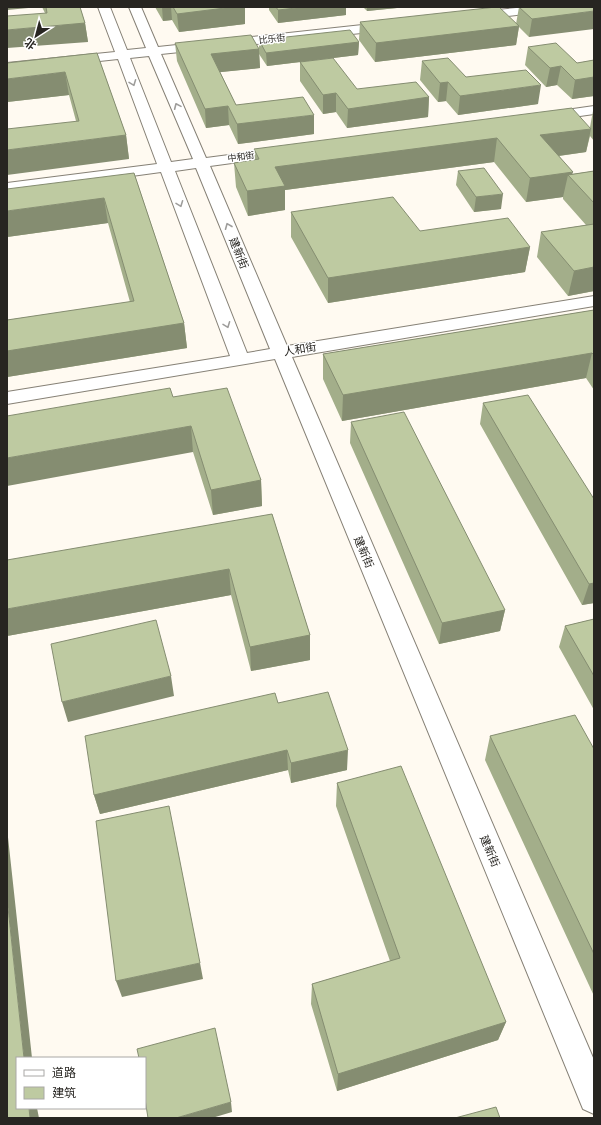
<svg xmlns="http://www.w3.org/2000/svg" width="601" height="1125" font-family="Inter,'Noto Sans SC',sans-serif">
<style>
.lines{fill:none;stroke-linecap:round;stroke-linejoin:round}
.secondary-casing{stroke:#868176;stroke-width:2}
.secondary{fill:#fff;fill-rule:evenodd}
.wall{fill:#a3ae8a}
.shaded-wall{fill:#858d71}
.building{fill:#becaa1;stroke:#858d71}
.oneway{stroke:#9e9d9b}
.labels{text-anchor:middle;stroke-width:3;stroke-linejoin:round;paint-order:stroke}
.far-street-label{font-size:9px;fill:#272521;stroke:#fff}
.street-label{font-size:11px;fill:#272521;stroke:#fff}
</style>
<rect width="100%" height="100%" fill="#fffaf1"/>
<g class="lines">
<g class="secondary-casing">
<path id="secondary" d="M98 7H110L127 50 146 48 129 7H141L158 47 390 22 394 23 396 26 394 29 390 30 161 54 206 158 283 148 288 149 290 152 288 155 283 156 210 166 287 346 594 296V306L292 357 594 1060V1114L583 1109 275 359 7 404V392L230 356 161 172 7 193V183L157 164 118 59 7 71V63L115 52ZM149 56 193 159 171 162 130 58ZM196 168 270 349 247 353 175 171Z
M527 7H566L564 9 560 10 475 20 471 19 469 16 471 13 475 12Z
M594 106V114L545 121 540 120 538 117 540 114 545 113Z"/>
</g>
<use href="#secondary" class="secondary"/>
</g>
<path class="wall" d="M42 7H80L85 23 88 42 45 13Z
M155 7H245V24L179 32 172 20 163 21Z
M269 7H346V15L278 23 269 10Z
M363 7H407L367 11Z
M519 7H594L529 37 519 27 516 45 375 62 359 40 360 22 516 24Z
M259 40 359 42 358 55 267 66 259 54 260 68 220 72 236 105 314 134 238 144 229 125 206 128 177 61 175 43 259 49Z
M528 47 577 63 594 60V96L572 99 557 85 546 87 525 65Z
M97 53 126 135 129 159 76 121 69 95 7 102Z
M422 61 466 77 538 104 458 115 446 101 438 102 420 80Z
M300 62 357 89 429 97 428 117 347 128 336 112 323 114 300 81Z
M593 111H594V141L590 136 586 152 559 156 572 174 594 171V291L568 296 537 257 541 232 586 225 563 199V197L526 202 494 162 285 190V210L248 216 236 187 234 163 254 160V149L590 127Z
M458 171 501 209 474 212 456 185Z
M134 173 184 323 187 348 7 377V320L130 302 108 223 7 237Z
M291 212 530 247 525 272 328 303 291 237Z
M594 310V390L586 378 342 421 323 379V354Z
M173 397 261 480 262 506 213 515 193 452Z
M483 403 594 499V603L582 605 480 424Z
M351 422 505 610 500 631 439 644 350 443Z
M272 514 310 635V660L251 671 231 595 7 636Z
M594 619V710L559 647 565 626Z
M278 703 347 770 291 783 288 770 100 814 94 795Z
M490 736 594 749V996L485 760Z
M337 783 506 1022 498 1040 337 1091 311 1004 312 984 390 961 336 806Z"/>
<path class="shaded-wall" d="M7 7H39L7 10Z
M162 7H171L172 20 163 21Z
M233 7H245V24L179 32 177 14Z
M305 7H346V15L278 23V10Z
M367 7H407L367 11Z
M594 11V29L529 37 532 19Z
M85 23 88 42 7 48V30Z
M519 26 516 45 375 62 376 43Z
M359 42 358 55 267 66 266 53Z
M259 49 260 68 212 73 211 54Z
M561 66 557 85 546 87 550 68Z
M65 72 69 95 7 102V79Z
M594 77V96L572 99 575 80Z
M448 82 446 101 438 102 440 83Z
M541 85 538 104 458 115 460 96Z
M336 93V112L323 114V95Z
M429 97 428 117 347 128 348 109Z
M228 106 229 125 206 128 205 109Z
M314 115V134L238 144 237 124Z
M591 129 586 152 536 159 540 135Z
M126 135 129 159 7 175V150Z
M497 138 494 162 285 190V210L248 216 247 191 275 167Z
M573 172 571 178 568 175 563 197 526 202 530 178Z
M503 194 501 209 474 212 476 197Z
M104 198 108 223 7 237V211Z
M530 247 525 272 328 303V278Z
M594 267V291L568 296 574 271Z
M184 323 187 348 7 377V351Z
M592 353 586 378 342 421 343 395Z
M191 426 193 452 7 486V458Z
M261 480 262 506 213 515 211 490Z
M229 569 231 595 7 636V609Z
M594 583V603L582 605 589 584Z
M505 610 500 631 439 644 442 623Z
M310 635V660L251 671 250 647Z
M171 676 174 696 68 722 62 702Z
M287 750 288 770 100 814 94 795Z
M348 750 347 770 291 783V763Z
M7 828 32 1058H24L7 898Z
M200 963 203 979 122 997 116 981Z
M506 1022 498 1040 337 1091 338 1074Z
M231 1102 232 1112 212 1118H176Z
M29 1108H37L39 1118H30Z"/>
<path class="building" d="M46 7H80L85 23 7 30V16L47 13Z
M173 7H233L177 14Z
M276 7H305L278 10Z
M496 7H499L519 26 376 43 360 22Z
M519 7H594V11L532 19Z
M350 30 359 42 266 53 259 40Z
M251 35 259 49 211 54 236 105 303 97 314 115 237 124 228 106 205 109 175 43Z
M556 43 577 63 594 60V77L575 80 561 66 550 68 528 47Z
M97 53 126 135 7 150V129L79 121 65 72 7 79V63Z
M333 58 357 89 416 82 429 97 348 109 336 93 323 95 300 62Z
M448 58 466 77 526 70 541 85 460 96 448 82 440 83 422 61Z
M572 108 591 129 540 135 573 172 530 178 497 138 275 167 285 186 247 191 234 163 259 159 254 149Z
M484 168 503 194 476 197 458 171Z
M594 171V203L568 175Z
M134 173 184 323 7 351V320L134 301 104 198 7 211V189Z
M393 197 420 231 508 218 530 247 328 278 291 212Z
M594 224V267L574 271 541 232Z
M594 310V355L592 353 343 395 323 354Z
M170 388 173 397 227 388 261 480 211 490 191 426 7 458V416Z
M528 395 594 499V583L589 584 483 403Z
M404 412 505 610 442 623 351 422Z
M272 514 310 635 250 647 229 569 7 609V560Z
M594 619V676L565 626Z
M156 620 171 676 62 702 51 644Z
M328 692 348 750 291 763 287 750 94 795 85 736 275 693 278 703Z
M575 715 594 749V954L490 736Z
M401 766 506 1022 338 1074 312 984 400 958 337 783Z
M169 806 200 963 116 981 96 821Z
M7 898 24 1058H17V1108H29L30 1118H7Z
M215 1028 231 1102 176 1118H148L145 1099V1058H139L137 1049Z
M496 1107 500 1118H455Z"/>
<defs><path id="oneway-chevron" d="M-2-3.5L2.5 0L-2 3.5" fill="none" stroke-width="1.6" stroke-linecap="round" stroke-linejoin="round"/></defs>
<g class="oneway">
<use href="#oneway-chevron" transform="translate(133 83) rotate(69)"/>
<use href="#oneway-chevron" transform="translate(177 106) rotate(-114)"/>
<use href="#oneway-chevron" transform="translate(180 204) rotate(69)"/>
<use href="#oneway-chevron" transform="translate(228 226) rotate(-112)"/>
<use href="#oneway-chevron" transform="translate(227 325) rotate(69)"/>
</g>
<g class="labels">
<g class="far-street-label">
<text transform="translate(272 39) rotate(-6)" y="3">比乐街</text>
<text transform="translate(241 157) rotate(-8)" y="3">中和街</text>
</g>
<g class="street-label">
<text transform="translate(239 253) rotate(68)" y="4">建新街</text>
<text transform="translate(300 349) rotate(-9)" y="4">人和街</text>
<text transform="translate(364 552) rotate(67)" y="4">建新街</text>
<text transform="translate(490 851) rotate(67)" y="4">建新街</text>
</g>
</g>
<rect width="601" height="1125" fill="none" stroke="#272521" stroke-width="16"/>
<rect x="16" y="1057" width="130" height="52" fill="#ffffff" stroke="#a9a8a6"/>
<rect x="24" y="1070" width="20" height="6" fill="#ffffff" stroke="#a9a8a6"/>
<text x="52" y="1077" font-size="12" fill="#272521">道路</text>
<rect x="24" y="1087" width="20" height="12" fill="#becaa1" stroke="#a9a8a6"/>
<text x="52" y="1097" font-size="12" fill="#272521">建筑</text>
<g transform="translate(36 36) rotate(216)" stroke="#ffffff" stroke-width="3" paint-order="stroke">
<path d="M0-3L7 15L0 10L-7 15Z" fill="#272521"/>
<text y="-6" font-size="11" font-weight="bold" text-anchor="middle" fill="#272521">北</text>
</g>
</svg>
